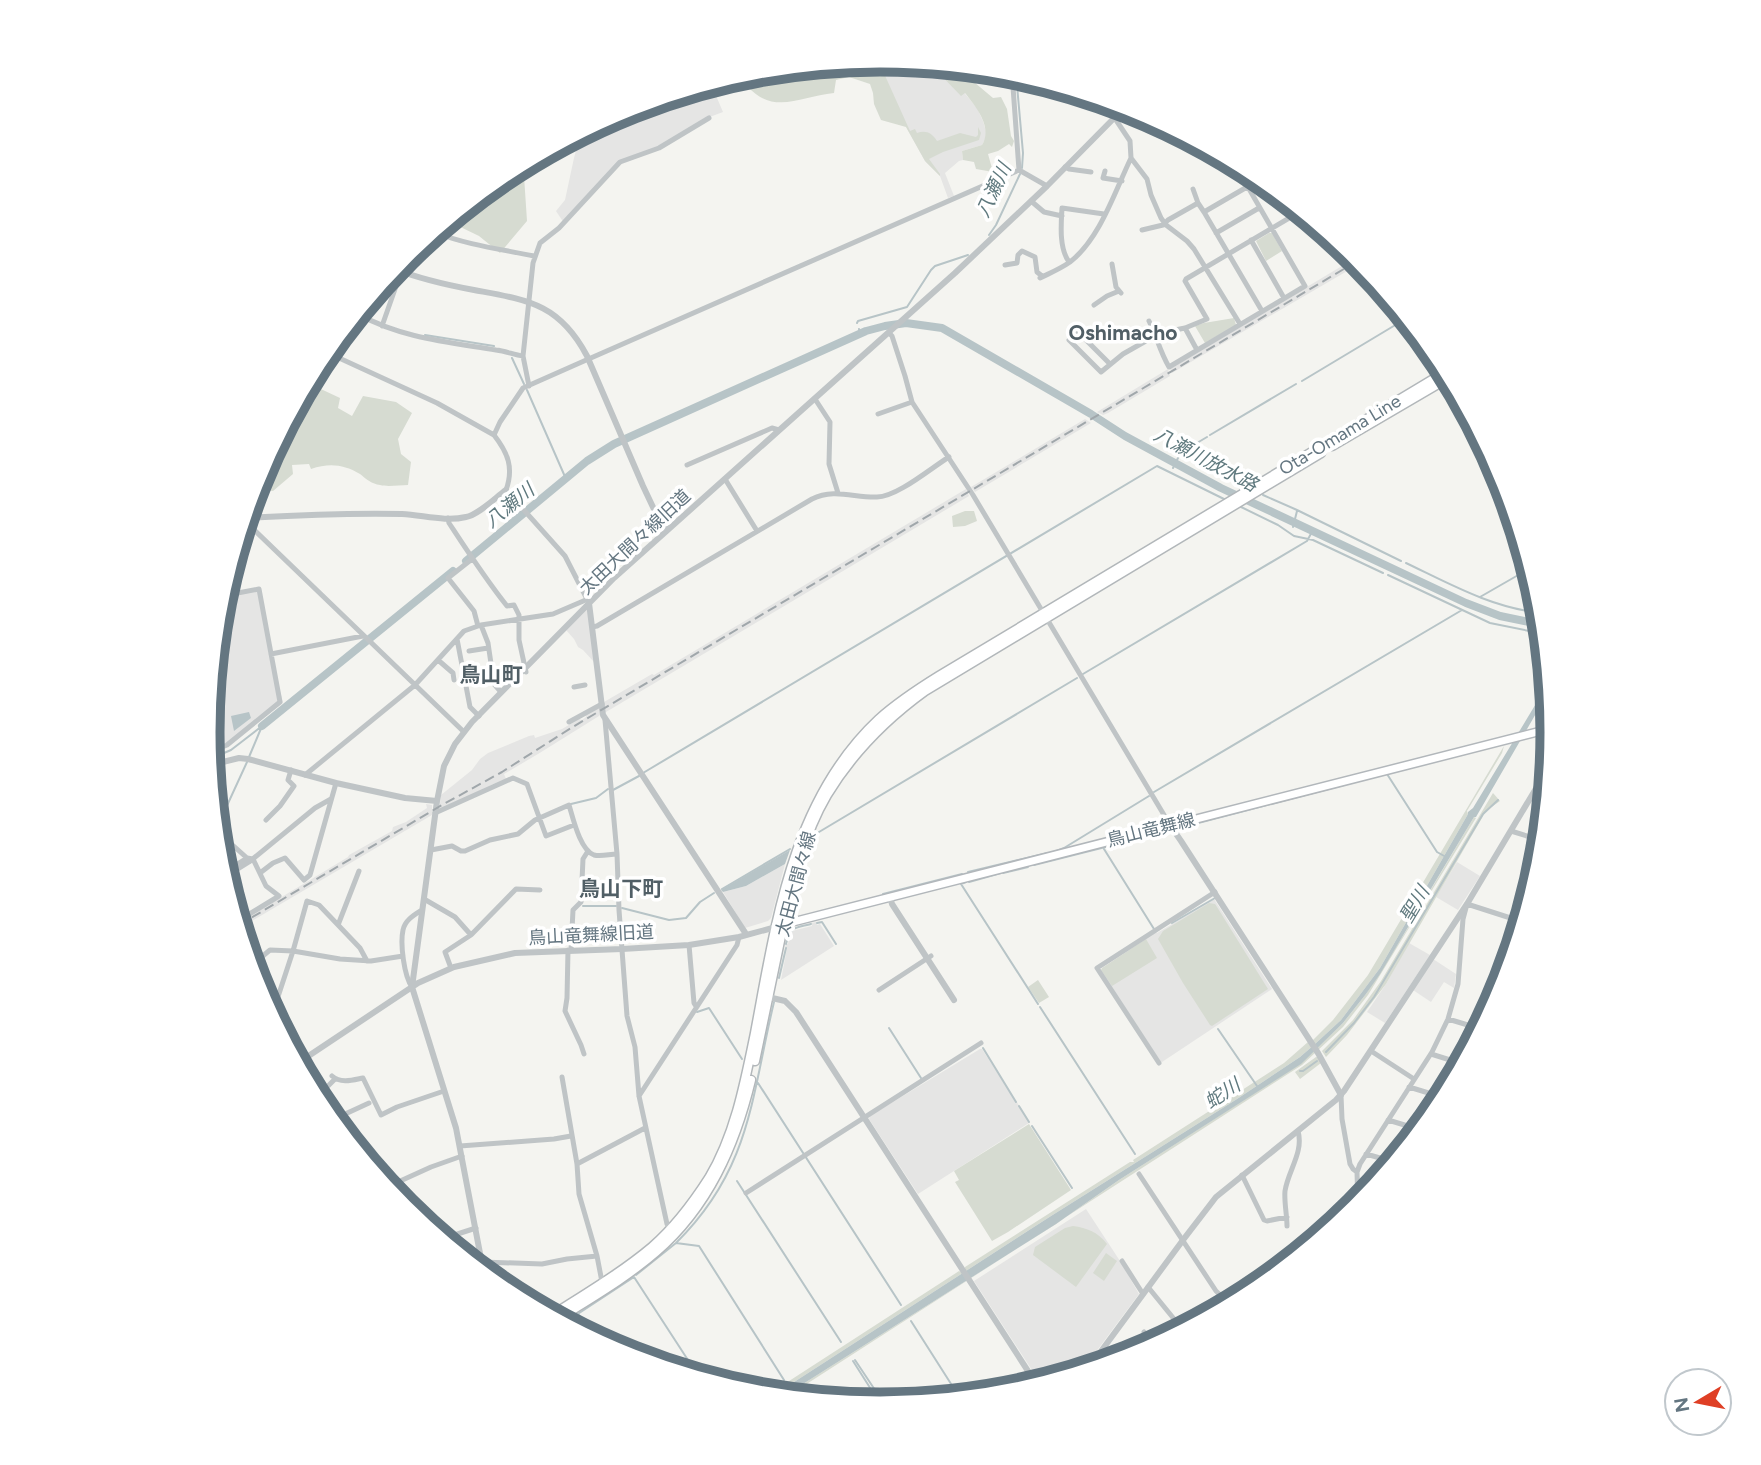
<svg xmlns="http://www.w3.org/2000/svg" width="1761" height="1465" font-family="Figtree,'Noto Sans JP',sans-serif">
<style>
.built{fill:#e5e5e4}
.green{fill:#d6dbd1}
.water{fill:#b7c4c7}
.lines{fill:none;stroke-linecap:round;stroke-linejoin:round}
.stream{stroke:#b7c4c7;stroke-width:2}
.river{stroke:#b7c4c7;stroke-width:8}
.secondary-casing{stroke:#b2b7bb;stroke-width:10}
.primary-casing{stroke:#b2b7ba;stroke-width:11}
.minor{stroke:#bfc4c6;stroke-width:5}
.tertiary{stroke:#bfc4c6;stroke-width:6}
.secondary{stroke:#fff;stroke-width:7}
.primary{stroke:#fff;stroke-width:8}
.rail{stroke:#a0a7ab;stroke-width:2;stroke-dasharray:10 5;stroke-linecap:butt}
.labels{text-anchor:middle;stroke-width:7;stroke-linejoin:round;paint-order:stroke}
.street-label{font-size:18px;fill:#647681;stroke:#fff}
.water-label{font-size:19px;font-style:italic;fill:#5f797e;stroke:#fff}
.quarter-label{font-size:21px;font-weight:bold;fill:#515f66;stroke:#fff}
.rim{fill:none;stroke:#647681;stroke-width:9}
</style>
<rect width="100%" height="100%" fill="#f4f4f0"/>
<path class="built" d="M874 60 941 65 977 108 983 121 987 135 982 145 962 151 963 160 959 161 945 173 954 196 948 198 940 176 925 161 905 125Z
M711 84 723 112 707 118 659 148 620 162 564 223 556 211 565 200 574 158 581 133 623 111Z
M1357 257 1361 263 1172 373 1170 369Z
M1168 369 1170 376 1108 413 1103 415 1097 412Z
M1085 419 1091 423 975 492 971 487Z
M966 489 969 496 606 712 604 711V702L652 674 654 675Z
M259 589 271 654 283 703 227 745 210 754 208 732 221 601 222 596Z
M586 608 588 609 594 662 583 650 578 647 574 639 566 630Z
M600 708V715L599 716 538 754 504 774 506 779 491 785 439 811 441 795 472 770 480 759 488 753 529 736 534 735 535 738 562 729 579 719 582 720 586 717 585 715Z
M426 804 432 805V815L240 928 238 923 310 880 348 857 349 855 392 831 393 827 406 822 427 808Z
M1457 862 1480 876 1458 910 1436 897Z
M785 864 771 918 768 921 745 928 723 892 746 886Z
M1214 899 1272 989 1162 1062 1160 1061 1101 970 1156 932 1157 933Z
M816 922 817 925 820 924 834 946 781 980 787 948 785 947 786 944H788L790 933 792 931 812 926V923Z
M1409 943 1430 955 1385 1023 1367 1012 1386 984Z
M1433 959 1456 974 1454 988 1444 982 1431 1002 1413 990Z
M980 1049H982L1016 1102H1017L1029 1123 918 1194 869 1119 870 1116Z
M1086 1209 1120 1261 1139 1294 1081 1372 1041 1384 974 1281Z"/>
<path class="green" d="M878 60 910 131 915 129 917 133C926 130 932 133 937 141L960 133 976 137 978 135V127L981 133 979 140 943 152 929 159 940 174V176L925 161 906 127 881 120 874 104 873 93 870 84 849 77 836 80 834 93C801 96 774 116 747 86H730L726 80 750 72Z
M931 65 956 67 952 69 953 72 960 76 968 77 993 98 1001 97 1007 109 1011 136 1014 141 1012 147 1009 144 998 151 988 154 993 172 976 169 974 162 963 160 962 151 982 145C993 127 976 107 965 93L961 96Z
M550 150 524 176 527 221 500 253 479 236 448 221 507 173Z
M1269 233H1272L1282 251 1266 261 1256 241Z
M1234 318 1236 325 1205 343 1195 326 1204 323Z
M308 383 340 398 338 408 352 416 363 396 396 402 412 413 398 439 401 454 411 462 408 485C399 485 388 487 380 485 372 484 366 479 360 474 343 464 329 463 311 469L309 464 292 465 293 474 273 491 263 490 251 499 259 475Z
M965 511H974L977 521 965 526 953 527 952 516Z
M1504 746 1502 753 1467 811 1468 814 1380 968 1341 1020 1315 1044 1300 1057 1237 1099 1051 1216 774 1395 769 1394 956 1273 959 1271 961 1272 965 1269V1267L1130 1162H1134L1133 1160 1284 1063 1308 1042 1310 1043 1333 1020 1368 975Z
M1493 793 1500 801 1486 811 1386 984 1347 1035 1326 1057 1322 1051 1353 1020 1381 981Z
M1474 817 1476 818 1368 995 1343 1027 1302 1065 788 1396H784L1056 1224 1119 1180 1300 1064 1343 1023 1366 994 1411 923Z
M1209 903 1215 904 1217 907 1268 989 1212 1026 1210 1025 1183 983 1158 939 1163 931Z
M1146 939 1157 958 1112 986 1101 970 1102 968Z
M1038 980 1049 997 1039 1003 1028 987Z
M1316 1057H1318L1321 1063 1300 1079 1295 1072Z
M1029 1124 1071 1190 1008 1232 992 1241 955 1182 959 1180 954 1171Z
M1073 1226C1087 1228 1098 1232 1107 1244L1076 1287 1033 1255 1035 1247 1065 1228Z
M1106 1253 1117 1261 1104 1281 1093 1273Z"/>
<path class="water" d="M1549 682V691L1476 817H1474L1380 974 1366 994 1343 1023 1301 1064 1119 1180 1056 1224 784 1396 774 1395 1051 1216 1237 1099 1300 1057 1315 1044 1341 1020 1380 968 1468 814V812L1473 808Z
M249 712 251 718 234 731 231 716Z
M790 850 785 864 746 886 723 892 721 890Z"/>
<g class="lines">
<path class="stream" d="M1016 74 1023 153 1022 168
M989 235 996 225 1020 174
M857 323 858 321 907 307 931 270 935 266 968 255
M859 329 860 333
M425 335 494 346
M512 358 524 384
M1302 381 1407 318
M527 390 566 479
M1210 435 1296 384
M1180 453 1207 437
M1173 468 1178 458
M1263 495 1297 510 1401 561
M1239 506 1278 525 1294 536 1313 540 1383 573
M1293 527 1297 511
M1406 563C1450 584 1492 608 1542 613
M1523 572 1530 568
M1388 575 1490 623 1544 634
M1480 597 1520 574
M1083 674 1307 541 1313 530
M249 757 262 726
M210 759 231 750 262 726
M643 773 1157 466 1224 499
M1387 774 1437 852 1446 857
M613 790 639 776
M1154 792 1462 610
M571 804 596 798 608 789
M1179 828 1344 785
M819 832 1077 678
M229 839 219 823 247 762
M1104 849 1154 929
M1054 852 1064 848 1149 796
M1034 865 1169 831
M968 872 1048 853
M1003 873 1028 867
M966 882 961 884 1038 1004
M969 882 1001 873
M722 889 790 849
M883 894 962 874
M583 906H616
M622 908 669 920 686 918 700 902 714 893
M817 923 822 922 836 944
M1172 923 1215 898
M786 944C790 926 795 928 811 924
M779 978 786 948
M1040 1007 1135 1154
M697 1012 709 1008 742 1059
M889 1028 921 1078
M1218 1029 1257 1086
M983 1048 1016 1102
M1326 1052 1354 1023 1374 997 1483 814 1498 800
M1300 1071H1303L1317 1061
M758 1083 901 1305
M1019 1106 1029 1122
M1032 1126 1072 1188
M737 1181 841 1342
M676 1243C751 1169 751 1098 774 1002
M636 1275 676 1243 699 1246 784 1380
M579 1315 594 1339
M911 1321 960 1398
M564 1323 634 1277 699 1377
M855 1360 885 1405
M853 1361 881 1405
M795 1396 796 1397"/>
<path class="river" d="M466 561 587 461 614 444 866 331 885 326 906 323 942 328 1091 414 1125 436 1221 488 1466 603 1500 616 1543 625
M262 726 453 571"/>
<g class="secondary-casing">
<path id="secondary" d="M781 925 1553 728"/>
</g>
<g class="primary-casing">
<path id="primary" d="M1332 446 1450 377
M755 1061C763 1021 772 981 780 941 791 891 801 839 827 795 853 752 885 720 925 691L1321 453
M551 1316C585 1294 621 1273 652 1247 674 1228 693 1203 709 1178 735 1135 745 1082 755 1033 776 922 792 800 879 719 897 703 918 689 939 676L1447 371
M558 1319C591 1298 626 1278 656 1252 708 1207 735 1146 751 1080"/>
</g>
<path class="minor" d="M1012 73 1019 170
M1114 117 1130 141 1131 158 1147 179 1151 195 1161 218 1166 225 1187 241 1194 249 1240 324
M1065 167 1069 169 1091 172
M1019 170 1047 186
M1105 171 1103 178 1122 181
M1272 188 1290 217
M1193 189 1198 203 1204 212 1262 311
M1031 201 1044 212 1062 216
M1204 212 1247 187
M1142 230 1163 225 1168 220 1198 203
M434 232C467 245 500 249 534 256
M1216 233 1259 208
M1251 240 1284 298
M1069 262C1059 248 1061 225 1062 208L1104 214
M1112 264 1116 287 1121 293
M1005 265 1017 263 1018 255 1022 251 1035 257 1037 272 1042 276
M1040 278C1050 273 1060 269 1070 262 1100 239 1115 191 1131 158
M1094 305 1107 296 1119 291
M358 314C401 338 448 342 496 350 506 351 514 355 523 356
M1149 321C1157 337 1160 352 1169 367L1305 286 1233 161
M382 326 407 255
M1185 328 1197 350
M889 333 892 336 905 376 912 402 973 495 1170 825
M326 352 437 403 494 435
M1110 364 1078 332 1069 340 1101 372 1123 354 1160 333 1185 328 1207 319 1185 281 1186 279 1301 211
M529 386 523 356 533 263 540 243 559 228 620 162 659 148 709 118
M815 399 830 422 829 464 838 493
M878 414 912 402
M687 465 772 428 779 430
M725 479 757 531
M448 518 449 523C468 552 486 580 507 606L514 605 519 615V640L526 672
M245 521 464 732
M472 559 448 578 474 611 478 626
M589 603 565 556 506 490C514 468 508 453 494 435L500 422 523 388 584 361 1019 170
M481 625 488 643 494 684 501 692
M592 627 597 626 812 499C834 488 855 498 877 497 897 497 931 468 949 457
M457 639 470 707 479 716
M469 651 488 648
M271 654 363 636
M438 660 453 673 454 680
M574 687 585 685
M605 720 617 854 619 910 627 1016 635 1047 639 1096 667 1224 671 1229
M569 722 602 704
M210 752 227 745 280 702 259 589 222 596
M305 775 415 685 464 631 481 625 553 614 588 599
M435 813 513 778 527 784 546 836 574 825
M266 820 280 806 294 786 288 780 291 770
M1511 831 1543 841
M228 841 247 858 253 859 266 886 279 896 238 921
M431 850 452 846 461 851H465L490 840 518 834 535 820 569 805C573 818 580 850 594 855 601 857 610 854 617 854
M223 873 247 858
M260 873 273 863 285 858 304 880 310 875 336 783
M225 877 249 862 315 808 331 799
M424 899 455 917 471 935 516 889 540 890
M338 925 359 871
M689 945 694 1003 696 1006
M568 950 567 998 565 1011 581 1045 584 1054
M571 950 573 910 581 902 583 859 588 851
M251 964 258 960 270 950 293 951 340 959 371 961 403 956
M451 968 445 952 471 935
M412 987C404 976 400 944 403 930 405 920 414 915 422 910
M879 990 931 956
M266 1003 277 1001
M272 1015 293 951 307 901 319 905 360 948 367 961
M1448 1019 1481 1029
M1371 1051 1414 1079
M1431 1054 1463 1064
M1159 1063 1097 968 1215 892
M332 1076C341 1084 353 1080 363 1078L381 1115 397 1107 444 1091
M562 1077 577 1164 579 1194 597 1256 602 1282
M1409 1087 1445 1098
M315 1095 325 1089 335 1079
M1341 1095 1342 1119 1350 1164 1353 1169 1357 1172
M639 1096 737 945 739 937
M1388 1120 1421 1130
M334 1122 343 1115 369 1103
M460 1146 554 1139 571 1136
M1366 1154 1394 1162
M577 1164 645 1128
M1139 1174 1216 1291 1231 1305
M1242 1175 1264 1220 1267 1221 1287 1217
M387 1187 431 1167 462 1156
M1358 1189 1369 1193
M746 1193 981 1043
M1358 1207 1357 1172 1360 1164 1432 1052 1448 1019 1458 984 1463 919 1467 904 1523 922
M1287 1226C1287 1215 1284 1202 1285 1191 1288 1171 1304 1152 1298 1131
M442 1239 476 1228
M1122 1261 1143 1294
M482 1262 542 1264 567 1259 597 1256
M1148 1287 1183 1330
M1144 1332 1152 1342 1176 1322"/>
<path class="tertiary" d="M395 269C420 279 447 285 474 290 527 300 559 303 587 356L643 486 660 522 667 530
M246 518C297 515 350 513 402 514 423 515 445 522 466 517 478 515 495 498 506 490
M589 603 603 715 746 934
M211 765 239 758 248 759 336 783 405 798 437 801
M1170 825 1181 841 1318 1053 1341 1095
M219 847 228 841
M890 897 892 904 954 1000
M768 997 785 1001 796 1012 1037 1385
M298 1063 418 983 454 967 515 953 622 949 689 945 739 937 776 927
M484 1274 456 1128 412 987 437 801 444 766 455 744 472 722 614 578 955 273 1047 186 1125 107
M1088 1369 1183 1240 1216 1197 1336 1100 1344 1091 1467 904 1550 765"/>
<use href="#secondary" class="secondary"/>
<use href="#primary" class="primary"/>
<path class="rail" d="M239 925 442 805 502 772 571 728 1359 260"/>
</g>
<g class="labels">
<g class="street-label">
<text transform="translate(1340 435) rotate(-31)" y="6">Ota-Omama Line</text>
<text transform="translate(635 542) rotate(-43)" y="6">太田大間々線旧道</text>
<text transform="translate(1151 830) rotate(-14)" y="6">鳥山竜舞線</text>
<text transform="translate(796 884) rotate(-75)" y="6">太田大間々線</text>
<text transform="translate(591 935) rotate(-3)" y="6">鳥山竜舞線旧道</text>
</g>
<g class="water-label">
<text transform="translate(993 190) rotate(-65)" y="7">八瀬川</text>
<text transform="translate(1206 459) rotate(28)" y="7">八瀬川放水路</text>
<text transform="translate(509 505) rotate(-39)" y="7">八瀬川</text>
<text transform="translate(1414 904) rotate(-59)" y="7">聖川</text>
<text transform="translate(1222 1093) rotate(-33)" y="7">蛇川</text>
</g>
<g class="quarter-label">
<text x="1123" y="340">Oshimacho</text>
<text x="491" y="682">鳥山町</text>
<text x="621" y="896">鳥山下町</text>
</g>
</g>
<path d="M0 0H1761V1465H0ZM220 732a660 660 0 1 1 1320 0a660 660 0 1 1-1320 0Z" fill="#fff" fill-rule="evenodd"/>
<path class="rim" d="M220 732a660 660 0 1 1 1320 0a660 660 0 1 1-1320 0Z"/>
<g transform="translate(1698 1402) rotate(260)"><circle r="33" fill="#ffffff" stroke="#c1c8cd" stroke-width="2"/>
<path d="M0-5L12 26L0 18L-12 26Z" fill="#df3f25"/>
<text y="-10" font-size="19" font-weight="bold" text-anchor="middle" fill="#647681">N</text>
</g>
</svg>
